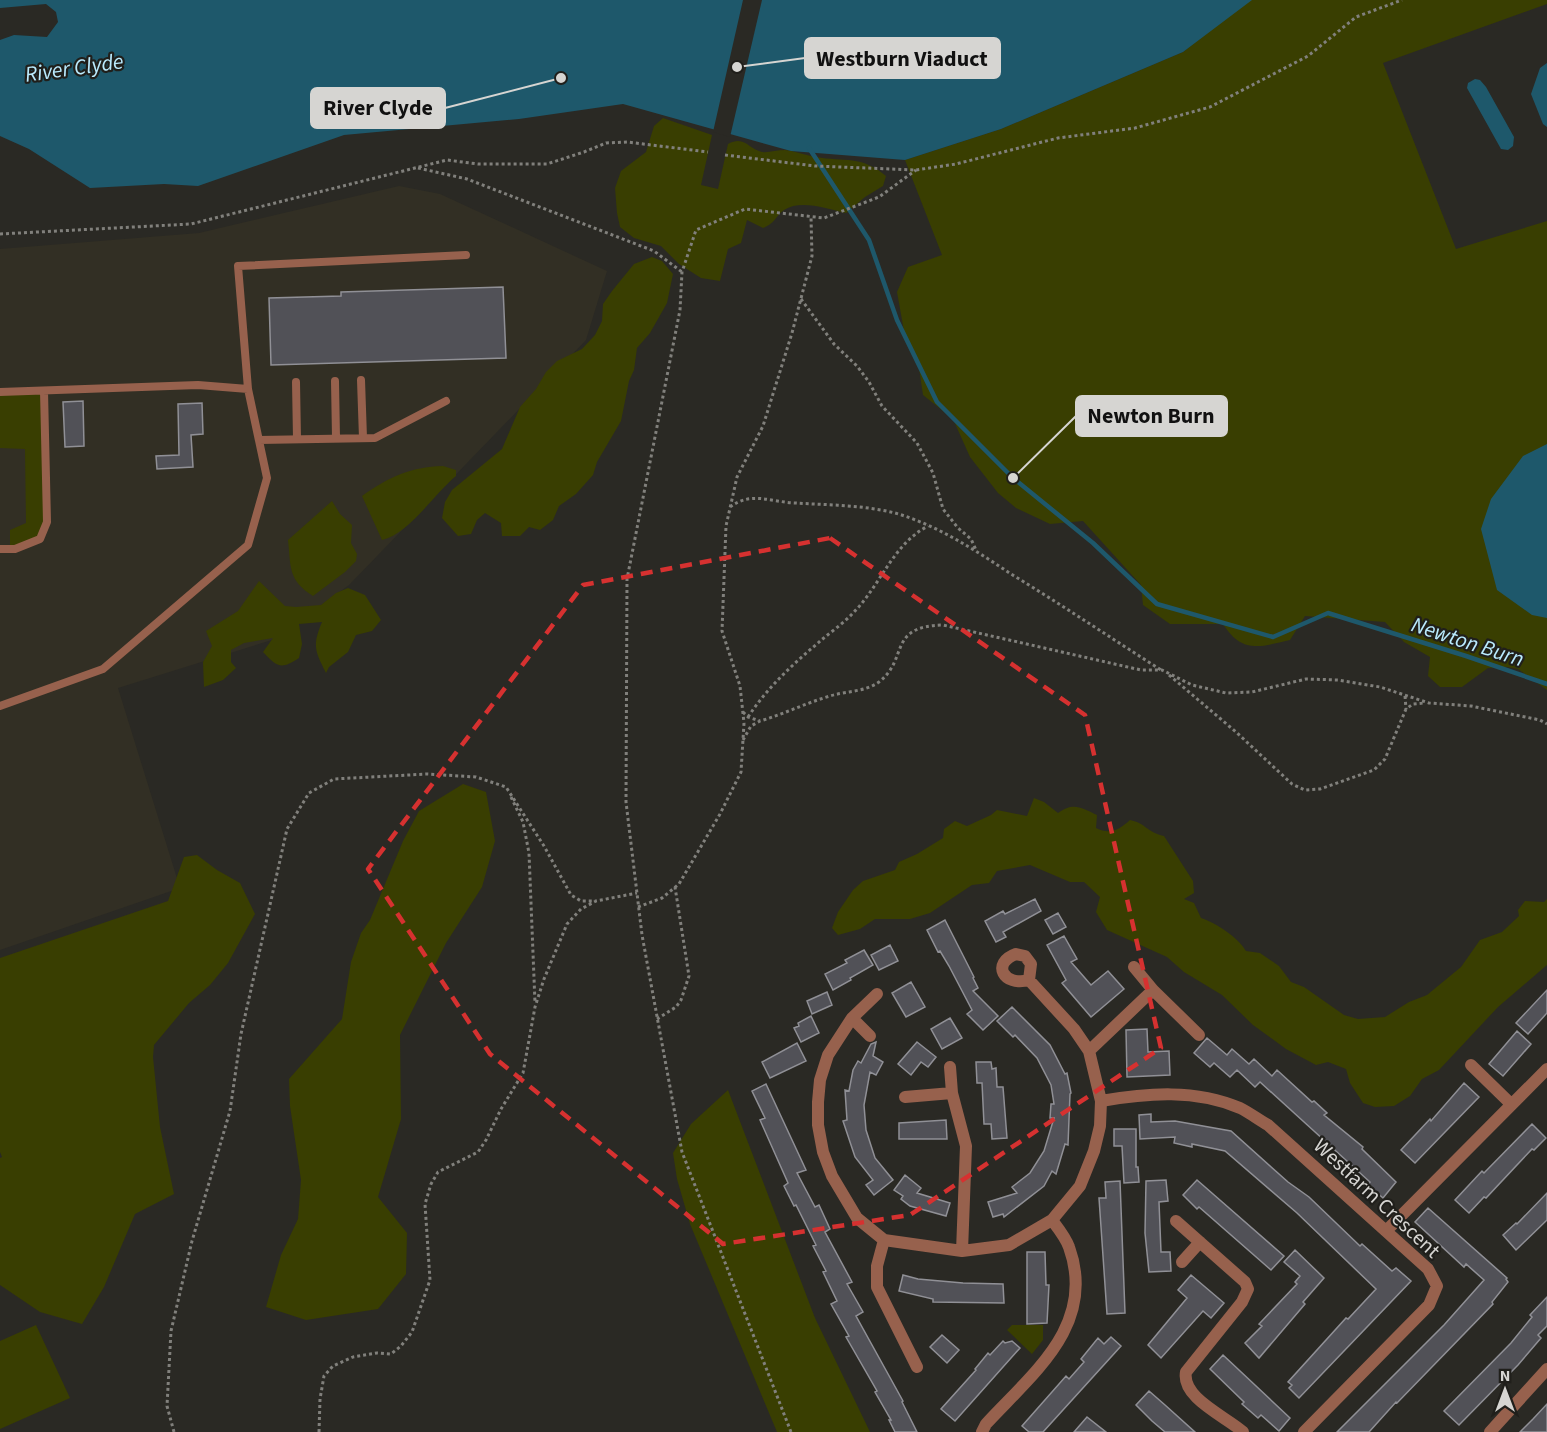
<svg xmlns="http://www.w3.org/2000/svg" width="1547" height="1432" font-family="'Source Sans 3',sans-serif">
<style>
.built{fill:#322f24}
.green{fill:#393e01}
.water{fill:#1e586b}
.pier{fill:#2a2924}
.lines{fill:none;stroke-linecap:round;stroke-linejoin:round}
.stream{stroke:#1e586b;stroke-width:4.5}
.building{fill:#515157;stroke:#909096;stroke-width:1.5}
.path{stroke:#81807c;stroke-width:3;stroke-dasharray:3 3;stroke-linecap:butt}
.service{stroke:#97614d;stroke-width:8}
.minor{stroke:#97614d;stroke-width:12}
.marked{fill:none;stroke:#d63130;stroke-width:4.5;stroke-dasharray:12 8;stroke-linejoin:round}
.labels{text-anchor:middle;stroke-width:4.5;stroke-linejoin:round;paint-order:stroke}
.street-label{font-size:21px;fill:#d6d5d2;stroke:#201f1b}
.water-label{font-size:22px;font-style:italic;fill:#baebfe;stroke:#201f1b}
.leader{fill:none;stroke:#d6d5d2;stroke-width:2}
.callout-dot{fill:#d6d5d2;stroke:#201f1b;stroke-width:2}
.callout{fill:#d6d5d2;stroke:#d6d5d2;stroke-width:2}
.callout-label{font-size:22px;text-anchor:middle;font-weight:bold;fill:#111}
</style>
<rect width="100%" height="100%" fill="#2a2924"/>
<path class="built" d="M399 186 440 194 607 271 586 340 349 585 275 639 118 688 180 888 0 950V249L199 233Z"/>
<path class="green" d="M1249 0H1547V4L1383 63 1456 249 1547 221V690L1518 669 1507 667 1488 668 1462 687H1440L1428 676 1430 657 1404 642 1385 622 1305 616 1290 640C1260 647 1242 654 1223 624H1170L1143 605 1141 585 1083 521 1050 524 1016 508 998 493 970 457 953 419 923 395 919 368 904 331 897 292 908 267 942 255 905 160 1001 129 1183 52Z
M663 118 712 135 701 185 718 189 728 144C745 135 748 149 762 152 768 153 777 150 785 150 795 151 805 155 816 157 844 162 862 155 886 176L883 186 865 197 846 213C827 209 801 199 784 210 775 216 777 222 763 228L747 220 741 243 728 249 720 281 701 278 679 264 661 246 634 238 620 227 617 213 615 188 621 171 646 152 654 126Z
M652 257 662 261 673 274 667 303 650 333 637 348 634 370 629 381 621 421 597 462 593 475 576 494 559 506 553 520 540 530 529 527 520 536H502L501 523 485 513 477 520 471 534 458 536 442 518 445 502 452 490 502 449 520 407 536 389 546 372 557 361 582 349 595 335 602 321 603 304 612 291 634 264Z
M44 391 47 522 40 539 10 549V530L26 523 25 449 0 448V392Z
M443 466 456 470V476C434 494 409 534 382 540L362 496C389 477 410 467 443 466Z
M332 501 340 514 352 525 351 543 357 554 356 561 345 572 313 596C288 580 291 568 288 540Z
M259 581 285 606 296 607 321 605 336 593 348 588 365 595 381 620 372 631 356 635 348 652 329 667 326 673C315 651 312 646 322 622L299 624 302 644 299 658C281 670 277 667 263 652L273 638 244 643 231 650V662L236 668 223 680 204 687 203 662 212 646 206 631 238 611Z
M463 784 486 792 495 841 482 887 446 943 400 1035 401 1119 378 1197 407 1233 406 1274 378 1309 306 1320 266 1307 281 1255 298 1219 301 1180 290 1106 289 1079 342 1019 351 962 361 933 370 920 403 841 419 811Z
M1034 798 1044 802 1058 813C1073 802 1081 807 1097 815L1096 828C1110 835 1119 830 1130 820 1146 823 1146 832 1164 836L1193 881 1194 893 1184 899 1194 903 1201 918C1216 923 1238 937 1246 951L1260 953 1279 966 1291 982 1304 987 1344 1015 1358 1019 1385 1017 1409 1002 1427 995 1461 967 1480 940 1502 932 1519 916 1518 910 1525 901 1544 902 1547 899V965L1498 1007 1439 1070 1422 1079 1410 1096 1394 1106 1375 1107 1363 1103 1350 1083 1346 1069 1328 1062 1316 1065 1286 1049 1253 1025 1222 995 1184 972 1167 957 1107 930 1096 912 1100 897 1084 882H1070L1030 865 997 871 989 883 972 885 930 913 910 919H875L860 929 838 935 832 928 838 912 853 890 863 881 895 870 899 862 917 854 943 838 944 829 955 821 967 826 991 815 997 810 1027 816Z
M197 855 217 870 240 883 255 914 228 963 210 985 189 1003 154 1045 153 1057 160 1127 174 1194 135 1214 104 1287 82 1324 40 1312 0 1285V1158L2 1157 0 1152V958L168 901 184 857Z
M728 1090 815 1318 870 1432H777L690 1224 677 1179 673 1153 691 1124Z
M36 1325 70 1398 0 1429V1341Z
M1012 1325H1043V1340L1032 1354 1007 1330Z"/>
<path class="water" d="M0 0H1252L1183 52 1001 129 905 160 791 151 623 104 519 119 344 135 198 186 164 184 90 188 29 149 0 136V40L14 35 47 37 58 22 56 12 46 4 0 8Z
M1547 63V127L1543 124 1531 94 1540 68Z
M1475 79 1480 80 1486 87 1514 137 1513 146 1508 150 1501 149 1467 88 1468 83Z
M1547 444V618L1532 615 1497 590 1481 529 1491 499 1523 456Z"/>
<path class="pier" d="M743 0H762L730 137 713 132Z"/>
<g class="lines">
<path class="stream" d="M809 148 869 240 897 320 937 402 1013 478 1093 543 1157 604 1273 637 1328 613 1466 656 1547 684"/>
</g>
<path class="building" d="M503 287 506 358 271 365 269 298 341 296V292Z
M83 401 84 446 65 447 63 402Z
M202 403 203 434 191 435 193 467 157 469 156 456 179 455 178 404Z
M1035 899 1041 911 1003 932 1006 937 996 942 985 921 1003 911 1005 914Z
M1058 913 1066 927 1053 934 1045 920Z
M945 920 974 977 973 978 978 988 973 991 998 1016 983 1030 967 1014 972 1010 949 966 940 951 938 952 927 930Z
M1064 936 1077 959 1071 962 1091 985 1108 971 1124 989 1091 1017 1062 983 1066 980 1047 945Z
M890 945 898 961 879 970 871 955Z
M864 950 873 965 850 978 851 980 833 990 825 974 847 963 845 960Z
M911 982 925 1007 906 1017 892 993Z
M1547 990V1013L1528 1034 1516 1023Z
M827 992 832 1005 812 1014 807 1001Z
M1012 1007 1050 1045 1065 1074 1067 1073 1071 1093 1070 1094 1068 1145 1065 1144 1056 1174 1052 1171 1044 1186 1004 1217 1003 1214 993 1217 988 1202 1017 1193 1012 1187 1030 1173 1044 1151 1054 1118H1050L1051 1104H1054L1051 1085 1037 1058 1015 1035 1013 1037 997 1021Z
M811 1016 819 1033 801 1042 794 1028 799 1026 798 1023Z
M950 1018 962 1038 942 1049 931 1029Z
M1147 1029 1148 1052 1169 1051 1170 1075 1127 1077 1126 1030Z
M1517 1031 1531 1044 1503 1076 1489 1064Z
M1207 1038 1227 1055 1232 1049 1249 1064 1254 1059 1272 1076 1277 1070 1312 1102 1314 1101 1327 1113 1324 1115 1363 1147 1362 1149 1396 1182 1383 1198 1368 1185 1370 1182 1260 1082 1255 1087 1237 1070 1230 1077 1214 1063 1210 1067 1194 1053Z
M876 1042 873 1056 883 1062 876 1075 870 1072 864 1105 866 1130 875 1158 893 1180 874 1195 866 1185 873 1180 855 1157 843 1121 847 1120 845 1090 849 1091 853 1070 858 1061 861 1063 871 1044Z
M917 1042 936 1057 928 1067 921 1062 911 1075 898 1064Z
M797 1043 806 1061 770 1078 762 1062Z
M976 1062H991L992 1069 996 1068 997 1087H1003L1007 1138 992 1139 991 1124H984L982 1083H977Z
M1464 1083 1479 1097 1415 1163 1401 1150 1430 1119 1431 1121Z
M766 1084 806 1170 797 1173 815 1207 819 1205 830 1229 825 1232 852 1282 847 1284 863 1312 856 1316 903 1401 902 1402 917 1432H895L889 1420H891L875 1392 877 1391 846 1337 849 1336 831 1304 837 1301 823 1272 826 1271 813 1246 816 1245 796 1205 794 1206 784 1186 788 1183 760 1120 765 1118 752 1091Z
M1151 1114V1122L1175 1121 1231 1131 1288 1182 1309 1197 1360 1246 1362 1244 1392 1271 1396 1268 1411 1281 1299 1398 1289 1388 1292 1385 1288 1382 1346 1318 1348 1319 1376 1289 1297 1213 1225 1151 1192 1144V1147L1174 1143 1175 1137 1140 1139 1139 1115Z
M946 1120 947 1139H899V1123Z
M1532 1124 1546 1138 1534 1150 1532 1149 1486 1198 1484 1197 1469 1213 1455 1200 1482 1171 1484 1173Z
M1114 1129H1136V1167H1138L1139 1182 1124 1183 1122 1146H1114Z
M905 1175 921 1188 917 1193 950 1203 946 1216 910 1206 901 1199 903 1196 894 1190Z
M1166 1180 1168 1201 1159 1202 1161 1252H1170L1171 1271 1149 1272 1145 1233 1146 1181Z
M1197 1180 1284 1256 1271 1270 1199 1207 1197 1209 1183 1195Z
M1120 1181 1125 1313 1107 1314 1099 1198H1106L1105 1182Z
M1547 1193V1220L1516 1250 1503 1235 1516 1223 1517 1224Z
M1428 1208 1507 1278 1506 1279 1508 1282 1492 1302 1493 1304 1397 1403 1396 1402 1369 1432H1337L1444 1325 1484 1280 1466 1264 1464 1267 1415 1222Z
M1295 1250 1324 1278 1303 1302 1305 1304 1259 1358 1245 1343 1262 1326 1259 1324 1297 1284 1295 1282 1300 1276 1284 1262Z
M1027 1252H1045L1046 1285H1049L1047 1323 1027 1324Z
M903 1275 918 1279 963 1283 1003 1284 1004 1303 933 1302V1299L899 1291Z
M1191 1275 1224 1303 1211 1318 1203 1311 1161 1358 1148 1345 1187 1298 1178 1290Z
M1547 1297V1326L1538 1335 1541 1338 1518 1365 1459 1425 1444 1411 1511 1343 1532 1317 1530 1315Z
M942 1335 959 1350 947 1363 930 1347Z
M1111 1337 1121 1346 1043 1432H1029L1022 1426 1066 1376 1069 1379 1084 1362 1081 1359 1098 1338 1104 1344Z
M1003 1341 1005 1343 1012 1341 1020 1348 955 1421 941 1409 976 1370 975 1369 988 1353 990 1355Z
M1223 1355 1290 1418 1279 1431 1261 1415 1258 1418 1242 1404 1244 1402 1210 1369Z
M1149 1391 1165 1405 1195 1432H1165L1152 1421 1136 1405Z
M1547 1404V1432H1520L1533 1419Z
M1087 1417 1106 1432H1074Z"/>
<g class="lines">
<path class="path" d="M725 155 815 166 916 170 956 164 1058 138 1135 128 1210 107 1308 56 1356 17 1402 0
M418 168 467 179 654 251 682 272
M0 234 191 224 447 160 478 164H547L584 152 606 143 627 142 708 152
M801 299 834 344 857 366 869 382 882 406 917 443 933 473 943 509 958 528 971 539 976 550
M730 507C751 491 771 502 795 503 828 505 863 505 895 513 937 525 975 550 1011 574 1062 605 1111 638 1161 670
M1169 675 1236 732 1292 784 1305 790 1320 789 1374 770 1385 759 1406 709 1413 704 1424 703
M1405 696 1406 709
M743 712 748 717 760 721
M748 717C767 688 792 665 818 643 829 633 843 624 853 613 881 585 892 545 928 526
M743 740 751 726 760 721C784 714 806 703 830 696 846 691 865 692 879 682 909 659 887 626 943 625L1141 670H1162L1192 685 1226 693 1252 692 1306 679 1338 680 1380 687 1429 703 1471 706 1540 720 1547 724
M511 797 523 822 529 853 535 1003
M638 907 662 898 679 884 720 814 741 772 744 723 740 686 722 631 726 526 737 477 763 426 792 333 812 256 811 217
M657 1019 676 1007 681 1000 689 976 675 887
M174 1432 167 1406 171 1331 192 1241 230 1111 241 1034 287 829 309 793 334 779 427 774 476 777 506 787 544 846 571 895 581 901H596
M319 1432 320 1399 324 1376 333 1366 353 1357 377 1353 391 1354 401 1346 412 1332 430 1280 425 1204 431 1184 438 1172 478 1152 486 1140 501 1109 523 1073 535 1007 544 979 567 924 581 909 596 901 637 893
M791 1432 682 1152 642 935 626 802 627 579 680 310 682 272 696 230 745 209 824 218 879 197 916 170"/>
<path class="service" d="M361 380 363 438
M335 381 336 438
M296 382 297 439
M0 392 198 385 248 389
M259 440 375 438 446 401
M0 549H15L40 539 47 522 44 391
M0 706 103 669 248 545 267 478 248 389 238 266 466 255"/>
<path class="minor" d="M1016 954 1025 956 1031 964 1029 980C1003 987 991 963 1016 954Z
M1134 967 1153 990 1199 1035
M877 994 852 1018 828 1055 820 1080 818 1102V1125L823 1152 832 1176 857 1218 884 1240 962 1251 1009 1245 1052 1220 1080 1186 1094 1151 1100 1126 1101 1101 1089 1051 1074 1029 1029 980
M852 1018 870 1036
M1089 1051 1153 990
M1471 1065 1511 1104
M950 1067 952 1093 966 1146 962 1251
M905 1097 952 1093
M1101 1101C1148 1093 1195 1089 1240 1108 1250 1113 1259 1120 1268 1125L1428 1269 1437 1286 1429 1305 1304 1432
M1176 1221 1245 1282 1248 1289 1242 1302 1186 1372C1181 1398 1227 1417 1243 1432
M1387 1230 1547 1069
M884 1240 877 1266V1287L917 1367
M1182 1262 1200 1242
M982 1432 986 1424C1033 1373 1097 1325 1069 1247 1066 1238 1058 1228 1052 1220
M1490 1432 1547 1369"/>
</g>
<path class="marked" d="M830 538 1085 715 1161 1048 910 1215 723 1244 490 1054 368 869 583 585Z"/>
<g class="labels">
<g class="street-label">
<text transform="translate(1377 1198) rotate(43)" y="7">Westfarm Crescent</text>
</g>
<g class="water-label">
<text transform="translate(74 67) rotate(-8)" y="8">River Clyde</text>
<text transform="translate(1468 641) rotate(18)" y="8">Newton Burn</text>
</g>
</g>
<path class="leader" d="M737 67L805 58M561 78L445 108M1013 478L1076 416"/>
<g class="callout-dot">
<circle cx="737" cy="67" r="6"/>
<circle cx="561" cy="78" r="6"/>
<circle cx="1013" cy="478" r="6"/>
</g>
<g class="callout">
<rect x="805" y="38" width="195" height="40" rx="6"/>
<rect x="311" y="88" width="134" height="40" rx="6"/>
<rect x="1076" y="396" width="151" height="40" rx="6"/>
</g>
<g class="callout-label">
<text x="902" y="66">Westburn Viaduct</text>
<text x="378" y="115">River Clyde</text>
<text x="1151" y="423">Newton Burn</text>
</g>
<g transform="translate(1505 1390)" stroke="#201f1b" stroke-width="4.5" paint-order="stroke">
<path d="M0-4.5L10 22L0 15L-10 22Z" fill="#d6d5d2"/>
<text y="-9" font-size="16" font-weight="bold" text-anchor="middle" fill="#d6d5d2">N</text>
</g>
</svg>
